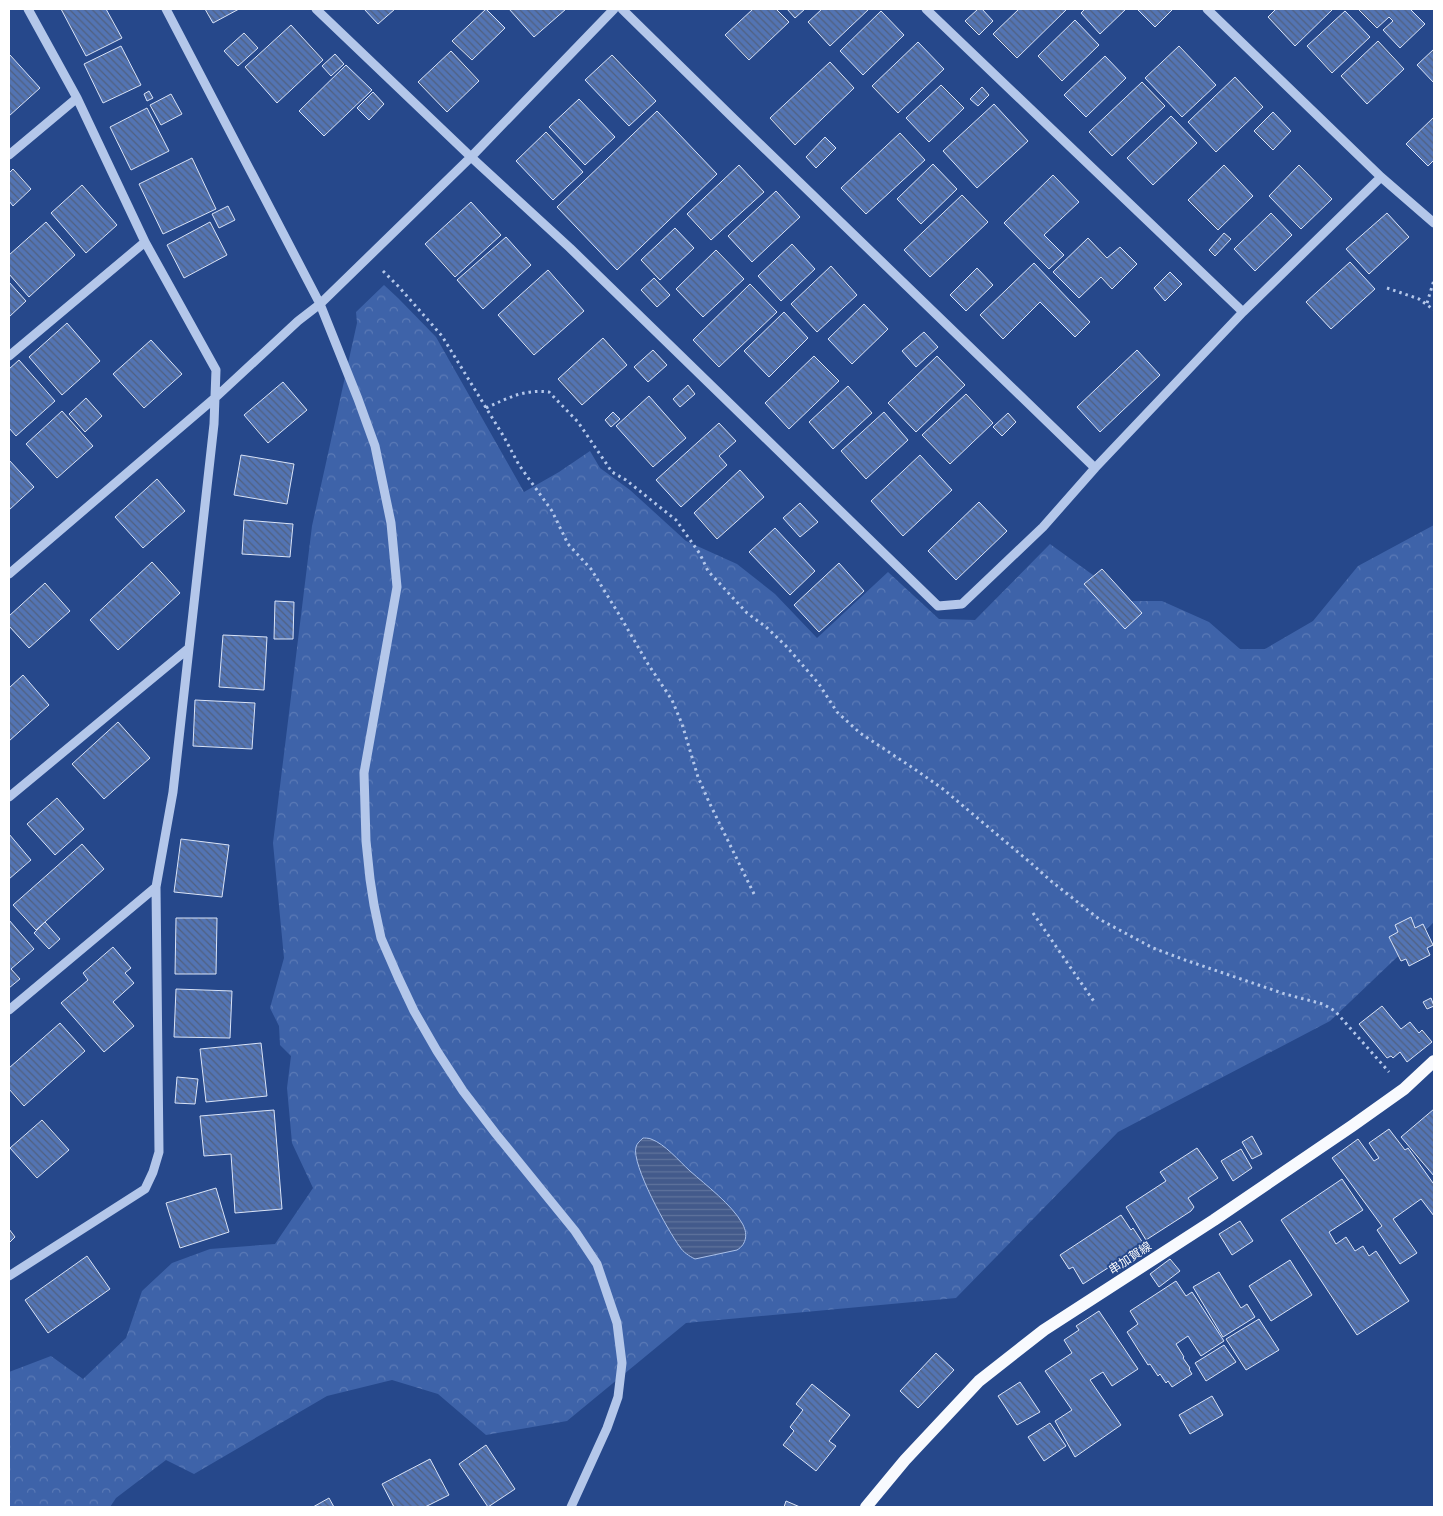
<svg xmlns="http://www.w3.org/2000/svg" width="1443" height="1516" font-family="Arial,'Noto Sans JP',sans-serif">
<style>
.forest{fill:url(#forest-crowns)}
.water{fill:url(#water-rules);stroke:#a9c0ea}
.building{fill:url(#building-back-hatch);stroke:#d9e3f7}
.lines{fill:none;stroke-linecap:round;stroke-linejoin:round}
.path{stroke:#b4c7ea;stroke-width:3;stroke-dasharray:2.5 4;stroke-linecap:butt}
.minor{stroke:#b4c7ea;stroke-width:9}
.major{stroke:#f8fafe;stroke-width:12}
.labels{text-anchor:middle;stroke-width:4;stroke-linejoin:round;paint-order:stroke}
.street-label{font-size:12px;fill:#fff;stroke:#26488b}
</style>
<defs>
<pattern id="forest-crowns" width="20" height="18" patternUnits="userSpaceOnUse" patternTransform="scale(1.25)"><rect width="20" height="18" fill="#3e63a9"/><path d="M2 6a3 3 0 1 1 6 0M12 15a3 3 0 1 1 6 0" fill="none" stroke="#5b7ab6"/></pattern>
<pattern id="water-rules" width="6" height="5" patternUnits="userSpaceOnUse" patternTransform="scale(1.25)"><rect width="6" height="5" fill="#435a8b"/><path d="M0 2.5h6" fill="none" stroke="#5f739c"/></pattern>
<pattern id="building-back-hatch" width="6" height="6" patternUnits="userSpaceOnUse" patternTransform="scale(1.25)"><rect width="6" height="6" fill="#5374b3"/><path d="M-1 5l2 2M0 0l6 6M5-1l2 2" fill="none" stroke="#506080"/></pattern>
</defs>
<rect width="100%" height="100%" fill="#26488b"/>
<path class="forest" d="M384 285 398 298 436 337 524 492 559 472 590 451 600 468 630 490 686 541 737 564 775 594 817 638 888 572 939 619 975 620 1050 544 1129 601H1162L1209 622 1240 649H1265L1313 621 1358 566 1434 525V922L1330 1021 1118 1132 956 1298 686 1323 567 1421 486 1435 438 1394 392 1380 327 1396 194 1474 166 1460 116 1498 110 1507H9V1372L51 1356 83 1379 126 1338 142 1291 172 1263 210 1249 275 1244 313 1188 292 1143 287 1088 291 1056 280 1045 279 1026 270 1008 284 958 273 843 312 526 357 323 356 312Z"/>
<path class="water" d="M643 1138C644 1138 649 1138 651 1139 665 1144 679 1161 690 1171 706 1185 732 1205 742 1223 748 1233 747 1244 737 1250L695 1259C689 1256 683 1252 680 1247 668 1231 631 1164 636 1147 637 1143 640 1141 643 1138Z"/>
<path class="building" d="M61 9H106L122 38 86 56Z
M205 9H239L213 23Z
M364 9H395L378 24Z
M486 9 505 28 472 60 452 41Z
M509 9H566L534 37Z
M753 9H776L789 22 749 60 725 35Z
M787 9H805L795 18Z
M822 9H869L830 46 808 22Z
M978 9H982L993 21 979 35 965 21Z
M1019 9H1067L1017 58 993 34Z
M1085 9H1126L1100 34 1081 13Z
M1139 9H1173L1155 27 1138 10Z
M1276 9H1333L1295 46 1268 17Z
M1358 9H1410L1425 24 1400 48 1383 30 1393 21 1389 17 1377 28Z
M881 11 904 35 863 75 840 51Z
M1345 11 1370 37 1332 73 1307 46Z
M1075 20 1099 45 1062 81 1038 56Z
M291 25 323 60 277 103 245 67Z
M244 33 258 48 238 66 224 51Z
M1378 41 1404 69 1367 104 1341 76Z
M918 42 944 69 898 113 872 86Z
M121 46 141 85 103 103 84 64Z
M1179 46 1216 85 1182 117 1145 78Z
M1434 49V83L1417 65Z
M451 51 479 81 447 112 418 82Z
M335 54 344 64 331 76 322 66Z
M10 55 40 88 9 116V57Z
M612 55 656 101 629 126 585 80Z
M1105 56 1126 78 1086 117 1064 95Z
M830 62 854 88 795 145 770 118Z
M346 65 372 90 324 136 299 111Z
M1235 77 1263 107 1216 152 1188 122Z
M1142 82 1165 106 1112 156 1089 132Z
M941 85 964 108 929 142 906 118Z
M982 87 989 95 978 106 970 99Z
M149 91 153 98 147 101 144 94Z
M373 92 384 104 369 120 357 108Z
M171 94 182 114 161 125 150 105Z
M579 99 615 137 585 165 549 127Z
M994 104 1028 141 977 188 943 151Z
M147 108 169 151 131 170 110 127Z
M657 111 717 174 617 270 557 207Z
M1273 112 1291 131 1273 150 1254 131Z
M1171 116 1197 143 1153 185 1127 158Z
M1434 117V160L1428 166 1406 144Z
M546 132 583 172 553 200 516 161Z
M900 133 925 160 866 214 841 188Z
M825 137 836 148 816 168 806 157Z
M192 158 216 209 163 234 139 184Z
M933 164 957 189 921 224 897 199Z
M739 165 764 192 711 240 687 214Z
M1224 165 1253 196 1218 230 1188 200Z
M1299 165 1332 199 1301 229 1269 196Z
M13 169 31 189 13 206 9 201V173Z
M1053 175 1079 202 1044 235 1064 255 1049 269 1004 223Z
M82 185 117 225 86 253 51 213Z
M776 191 800 217 752 262 728 236Z
M962 195 988 222 930 277 904 250Z
M471 202 501 235 455 277 425 244Z
M228 206 235 220 219 228 212 214Z
M1271 213 1292 235 1255 271 1234 249Z
M1387 213 1409 237 1369 274 1346 249Z
M46 222 75 255 29 297 9 274V255Z
M210 222 227 255 184 278 167 245Z
M675 228 694 248 660 280 641 260Z
M1224 233 1231 239 1215 256 1209 250Z
M506 237 531 265 483 309 457 280Z
M1088 238 1107 258 1120 247 1137 264 1112 289 1101 277 1079 298 1053 272Z
M792 244 815 269 781 301 758 276Z
M716 250 744 279 703 317 676 289Z
M1350 262 1375 289 1331 329 1306 302Z
M1034 263 1090 322 1075 337 1040 302 1003 339 980 315Z
M831 266 857 295 817 332 791 304Z
M977 268 993 285 966 311 950 295Z
M548 270 584 311 534 355 498 315Z
M1170 272 1182 284 1165 301 1154 288Z
M654 278 670 295 657 307 641 290Z
M9 282 26 301 9 317Z
M750 284 777 312 719 367 693 340Z
M864 304 888 329 852 364 828 339Z
M784 312 808 338 769 377 744 351Z
M67 323 100 361 62 395 29 357Z
M924 332 938 347 916 367 902 351Z
M603 338 627 365 582 405 558 379Z
M151 340 182 374 144 408 113 374Z
M653 350 667 365 648 382 634 367Z
M1137 350 1160 375 1100 432 1077 407Z
M814 356 839 381 789 429 765 403Z
M937 356 965 385 916 432 888 403Z
M19 360 55 401 16 436 9 428V369Z
M283 382 307 410 268 443 244 415Z
M688 385 695 394 680 407 673 399Z
M848 386 872 413 833 449 809 422Z
M966 394 993 423 950 464 922 435Z
M649 396 686 438 653 467 616 426Z
M86 398 102 416 85 432 69 414Z
M62 411 93 446 57 478 26 444Z
M613 412 620 419 611 427 605 420Z
M884 412 908 440 866 479 841 451Z
M1008 413 1016 422 1002 436 993 427Z
M719 423 736 441 719 456 727 465 681 507 656 480Z
M241 455 294 464 287 504 234 495Z
M920 455 952 490 903 536 871 501Z
M9 460 34 487 9 510Z
M740 470 764 497 717 539 694 513Z
M157 479 185 511 143 548 115 517Z
M979 502 1007 531 956 580 928 551Z
M800 503 818 522 800 537 783 518Z
M244 520 293 524 290 557 242 554Z
M775 528 815 571 790 595 749 552Z
M152 562 180 593 118 650 90 620Z
M839 563 864 591 819 632 794 605Z
M1102 569 1142 613 1125 629 1084 584Z
M45 583 70 611 29 648 9 626V616Z
M275 601 294 602 293 639H274Z
M223 635 267 637 264 690 219 687Z
M23 675 49 705 9 741V688Z
M195 700 255 703 252 749 193 746Z
M118 722 150 758 104 799 72 764Z
M57 798 84 829 55 855 27 824Z
M9 834 31 860 9 879Z
M181 839 229 845 222 897 174 892Z
M82 844 104 869 36 930 13 905Z
M1411 917 1415 928 1423 924 1433 945 1427 948 1430 955 1409 966 1406 959 1401 961 1389 937 1398 932 1395 925Z
M176 918H217L216 974H175Z
M9 920 34 949 11 969 20 979 9 988Z
M45 922 60 939 49 949 34 933Z
M113 947 131 968 125 973 134 983 113 1002 134 1026 104 1052 61 1003 88 980 83 973Z
M176 989 232 991 230 1038 174 1037Z
M1431 998 1434 1006 1427 1009 1423 1002Z
M1382 1006 1401 1029 1410 1022 1419 1033 1422 1030 1432 1042 1407 1062 1400 1052 1393 1058 1391 1056 1387 1058 1359 1024Z
M60 1023 85 1051 24 1106 9 1089V1068Z
M261 1043 267 1096 206 1102 200 1049Z
M177 1077 198 1079 195 1104 175 1103Z
M1434 1109V1176L1401 1137Z
M274 1110 282 1209 235 1213 231 1154 204 1156 200 1116Z
M42 1120 69 1150 37 1178 10 1148Z
M1389 1129 1405 1150 1408 1148 1433 1183 1434 1182V1216L1421 1199 1393 1219 1417 1253 1400 1264 1377 1230 1382 1226 1332 1158 1358 1139 1374 1161 1379 1158 1369 1143Z
M1252 1136 1262 1154 1252 1159 1242 1142Z
M1197 1148 1218 1178 1188 1198 1194 1207 1191 1211 1146 1240 1126 1207 1166 1181 1160 1172Z
M1241 1149 1252 1168 1233 1181 1221 1161Z
M1342 1179 1363 1210 1329 1232 1336 1244 1346 1237 1355 1251 1363 1246 1369 1256 1376 1251 1409 1301 1357 1335 1281 1220Z
M216 1188 229 1232 180 1248 166 1203Z
M1121 1215 1131 1230 1133 1228 1143 1243 1131 1251V1253L1083 1284 1073 1267 1069 1269 1060 1255Z
M1240 1221 1253 1241 1232 1255 1219 1234Z
M9 1229 15 1237 9 1243Z
M87 1256 110 1289 48 1333 25 1300Z
M1170 1259 1180 1271 1159 1287 1150 1274Z
M1290 1260 1312 1295 1271 1321 1249 1286Z
M1219 1272 1241 1308 1247 1304 1255 1317 1223 1337 1193 1287Z
M1176 1281 1186 1296 1192 1292 1224 1341 1201 1356 1188 1336 1176 1344 1184 1357 1183 1358 1190 1368 1189 1369 1192 1374 1172 1387 1168 1381 1166 1383 1160 1374 1158 1376 1150 1364 1148 1365 1127 1332 1138 1324 1130 1311Z
M1099 1311 1138 1369 1112 1386 1103 1372 1090 1380 1121 1425 1075 1457 1055 1421 1072 1410 1045 1371 1072 1353 1064 1340 1079 1330 1076 1326Z
M1259 1319 1279 1350 1246 1370 1226 1339Z
M1224 1345 1236 1362 1206 1381 1195 1363Z
M936 1353 954 1370 918 1408 900 1391Z
M1020 1382 1040 1412 1017 1425 998 1396Z
M812 1384 850 1415 829 1441 836 1446 816 1471 783 1445 794 1431 790 1427 803 1410 796 1404Z
M1212 1396 1223 1415 1190 1434 1179 1415Z
M1050 1423 1066 1446 1044 1461 1028 1437Z
M486 1445 515 1489 488 1507 459 1464Z
M430 1459 449 1495 425 1507H394L382 1484Z
M329 1498 334 1507H313Z
M786 1501 800 1507H784Z"/>
<g class="lines">
<path class="path" d="M383 271 399 287 442 336 504 437 519 465 552 511 568 544 591 569 620 616 648 664 672 700 682 724 698 777 709 802 755 896
M1387 288 1419 299 1434 310
M1427 303 1434 280
M486 408C508 398 524 389 549 392L578 422 612 472 626 480 676 520 700 554 708 571 747 613 766 627 786 646 819 684 837 712 860 733 913 768 943 789 1032 864 1051 881 1099 919 1153 948 1185 960 1285 994 1323 1004 1335 1011 1389 1072
M1033 913 1095 1003"/>
<path class="minor" d="M166 9 320 304 358 399 375 446 391 523 397 587 364 773 366 841 370 879 374 905 381 938 398 977 414 1011 437 1051 463 1091 496 1134 575 1231 597 1264 617 1323 622 1363 618 1397 607 1428 571 1507
M316 9 471 157 570 248 938 606 962 604 1043 527 1095 468 1243 312 1381 177
M622 9 731 116 1095 468
M926 9 1243 312
M1207 9 1381 177 1434 223
M9 155 77 98
M9 356 145 242
M9 574 216 397 298 321 320 304 471 157 614 9
M9 797 189 648
M9 1010 156 887
M9 1276 145 1189 153 1172 159 1152 156 887 173 792 214 424 216 370 145 242 77 98 28 9"/>
<path class="major" d="M866 1507 905 1460 979 1381 1044 1330 1214 1220 1352 1126 1404 1089 1434 1061"/>
</g>
<g class="labels">
<g class="street-label">
<text transform="translate(1130 1258) rotate(-33)" y="4">串加賀線</text>
</g>
</g>
<rect width="1443" height="1516" fill="none" stroke="#ffffff" stroke-width="20"/>
</svg>
